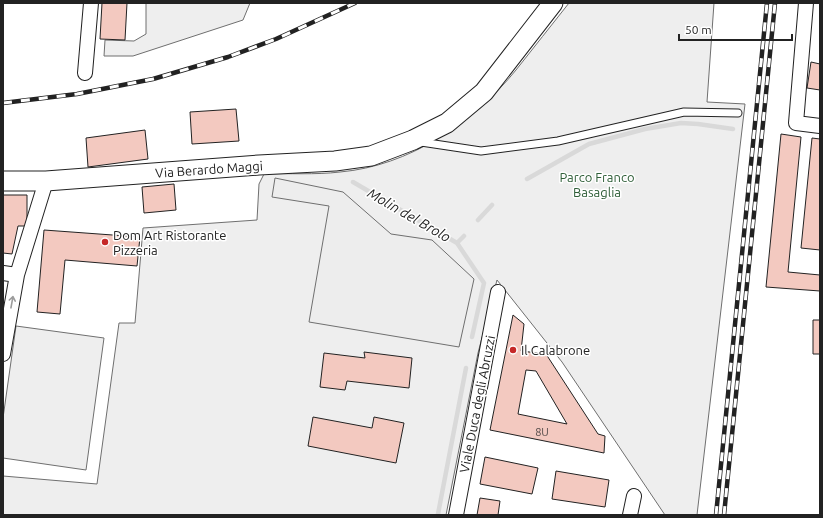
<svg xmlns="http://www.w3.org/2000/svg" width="823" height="518" font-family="Ubuntu,sans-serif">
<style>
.green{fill:#eee;stroke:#6f6f6f}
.parking{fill:#ededed;stroke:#6f6f6f}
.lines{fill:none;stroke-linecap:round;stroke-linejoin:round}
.stream{stroke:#d9d9d9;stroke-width:4.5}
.building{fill:#f3c9c0;stroke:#222;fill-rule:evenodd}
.lane-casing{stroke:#222;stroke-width:9}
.street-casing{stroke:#222;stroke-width:16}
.secondary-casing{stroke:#222;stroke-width:21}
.lane{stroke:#fff;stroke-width:7}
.street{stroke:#fff;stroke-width:14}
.secondary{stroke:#fff;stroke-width:19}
.rail-casing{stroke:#222;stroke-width:4.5}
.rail{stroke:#fff;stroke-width:3;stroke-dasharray:9;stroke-linecap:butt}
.oneway{stroke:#9c9c9c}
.poi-dot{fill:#c62828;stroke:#fff;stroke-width:1.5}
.labels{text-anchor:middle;stroke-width:3;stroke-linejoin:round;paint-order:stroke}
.number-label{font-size:11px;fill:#564c4a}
.street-label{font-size:13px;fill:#222;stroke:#fff}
.park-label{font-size:13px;fill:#2f5e38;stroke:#fff}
.poi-label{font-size:13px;fill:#222;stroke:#fff;text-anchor:start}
.water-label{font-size:14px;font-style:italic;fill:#222;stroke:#fff}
</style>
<rect width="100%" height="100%" fill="#fff"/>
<path class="green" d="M146 3H250L243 20 133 56H104L105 40 134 41 146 34Z
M569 3H714L707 102 745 104 697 515H665L562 362 497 280 478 353 446 515H3V476L97 484 119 323H135L143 228 257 220 259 184 264 174C289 173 315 175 340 172 409 166 473 123 516 70 534 48 551 25 569 3Z
M16 326 104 338 86 470 3 458V418Z"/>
<path class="parking" d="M275 178 343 192 391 234 432 240 474 279 459 347 309 322 329 206 272 197Z"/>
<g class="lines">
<path class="stream" d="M527 179 589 144 645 129 681 123 698 124 733 129
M353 182 457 243 464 236
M478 220 492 205
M457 243 484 283 472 337
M438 514 466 368"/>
</g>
<path class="building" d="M102 3H127L125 40 100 39Z
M811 62 820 64V90L807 88Z
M236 109 239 141 192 144 190 112Z
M145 130 148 159 88 167 86 138Z
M781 134 801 137 788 272 820 275V291L766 287Z
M812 138 820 139V250L801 248Z
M174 184 176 210 144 213 142 187Z
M3 195H27V226H18L12 254 3 253Z
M44 230 140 237 137 266 65 260 60 314 37 312Z
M513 315 524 324 521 351 546 354 598 434 605 436 604 453 490 430ZM526 370 536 371 567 424 518 414Z
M813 320H820V354H813Z
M364 352 412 358 409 388 347 381 345 390 320 387 324 353 365 358Z
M313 417 372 428 374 417 404 423 396 463 308 446Z
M485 457 538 468 532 494 480 484Z
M556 471 609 480 605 507 552 499Z
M480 498 500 501 498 515H477Z"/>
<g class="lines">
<g class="lane-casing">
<path id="lane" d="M421 142 481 151 558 141 684 112 738 113"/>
</g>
<g class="street-casing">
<path id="street" d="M806 3 796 123 820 126
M85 73 91 3
M3 273 17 275
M3 354 17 275 46 181
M456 515 498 292
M630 515 634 496"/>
</g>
<g class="secondary-casing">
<path id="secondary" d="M3 181H46L259 165 335 161 371 156 413 140 447 123 484 92 553 3"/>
</g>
<use href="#lane" class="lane"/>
<use href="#street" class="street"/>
<use href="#secondary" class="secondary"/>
<g class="rail-casing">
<path id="rail" d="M3 103 77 94 153 79 228 57 276 39 355 3
M716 515 767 3
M724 515 775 3"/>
</g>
<use href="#rail" class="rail"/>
</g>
<defs><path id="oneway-shaft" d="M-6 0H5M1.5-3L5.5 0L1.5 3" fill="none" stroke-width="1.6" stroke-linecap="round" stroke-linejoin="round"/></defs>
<use class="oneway" href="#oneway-shaft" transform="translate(12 302) rotate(-80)"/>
<g class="poi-dot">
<circle cx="105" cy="242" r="4"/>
<circle cx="513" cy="350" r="4"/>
</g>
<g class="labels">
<g class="number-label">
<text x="542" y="436">8U</text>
</g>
<g class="street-label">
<text transform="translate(209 169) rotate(-4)" y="5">Via Berardo Maggi</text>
<text transform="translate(477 404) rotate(-79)" y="5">Viale Duca degli Abruzzi</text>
</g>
<g class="park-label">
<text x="597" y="182">Parco Franco<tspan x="597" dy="15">Basaglia</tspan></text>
</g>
<g class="poi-label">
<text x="113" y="240">Dom Art Ristorante<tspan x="113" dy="15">Pizzeria</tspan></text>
<text x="521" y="355">Il Calabrone</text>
</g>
<g class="water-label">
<text transform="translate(409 215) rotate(30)" y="5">Molin del Brolo</text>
</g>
</g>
<rect width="823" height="518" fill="none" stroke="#222222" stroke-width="8"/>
<path d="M679 34v6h113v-6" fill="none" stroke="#222222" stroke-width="2"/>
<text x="685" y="34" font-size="12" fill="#222222" stroke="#ffffff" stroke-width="3" paint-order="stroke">50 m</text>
</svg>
